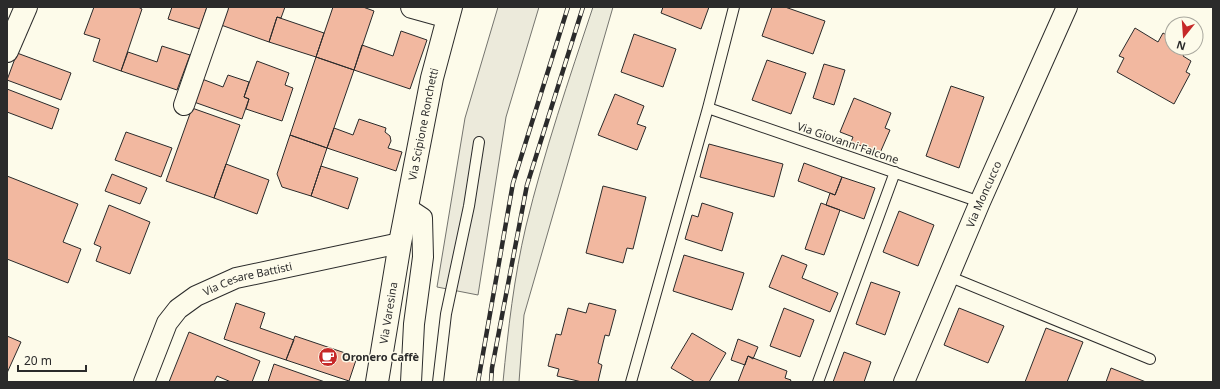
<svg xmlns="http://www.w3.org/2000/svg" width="1220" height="389" font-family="'Noto Sans',sans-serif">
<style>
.green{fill:#ecebdb;stroke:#74746e}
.parking{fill:#eceadb;stroke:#74746e}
.building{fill:#f2b8a0;stroke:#2b2b2b}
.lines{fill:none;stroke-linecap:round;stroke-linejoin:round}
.lane-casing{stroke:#2b2b2b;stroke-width:12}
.street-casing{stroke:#2b2b2b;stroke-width:22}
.secondary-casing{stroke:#2b2b2b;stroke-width:24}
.lane{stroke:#fdfbea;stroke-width:10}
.street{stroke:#fdfbea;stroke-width:20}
.secondary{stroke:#fdfbea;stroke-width:22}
.rail-casing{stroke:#2b2b2b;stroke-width:4.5}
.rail{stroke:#fdfbea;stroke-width:3;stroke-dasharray:9;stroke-linecap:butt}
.labels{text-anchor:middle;stroke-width:3;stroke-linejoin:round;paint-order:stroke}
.street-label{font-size:11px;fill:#2b2b2b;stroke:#fdfbea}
.poi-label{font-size:11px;font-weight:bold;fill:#2b2b2b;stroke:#fdfbea;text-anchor:start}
</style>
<rect width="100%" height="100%" fill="#fdfbea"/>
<path class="green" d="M593 7H613L524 315 519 382H503C508 330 514 277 526 226 544 152 569 79 593 7Z"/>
<path class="parking" d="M498 7H539L506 117 478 295 437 287 465 118Z"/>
<path class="building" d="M94 7H138L142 9 121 71 93 61 100 39 84 34Z
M172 7H207L200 29 168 19Z
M227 7H285L281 18 277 17 269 42 221 25Z
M333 7H363L374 11 354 70 316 57Z
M663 7H709L701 29 661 13Z
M772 7H785L825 21 813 54 762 36Z
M277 17 324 33 316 57 269 42Z
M1135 28 1158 42 1163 33 1172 38V48H1187L1183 56 1191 61 1186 72 1190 74 1174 104 1117 72 1124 58 1119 56Z
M401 31 427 40 410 89 354 70 362 45 393 56Z
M634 34 676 49 663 87 621 72Z
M162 46 190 55 177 90 121 71 128 52 157 62Z
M17 53 71 73 61 100 7 80Z
M316 57 354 70 327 148 290 135Z
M767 60 806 73 791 114 752 100Z
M257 61 289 73 285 85 293 88 282 121 246 109 249 99 244 97Z
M824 64 845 70 834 105 813 98Z
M228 75 249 82 244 97 249 99 242 119 194 102 202 79 223 87Z
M951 86 984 97 959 168 926 156Z
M7 89 59 109 52 129 7 112Z
M615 94 644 106 637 124 646 127 637 150 598 135Z
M854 98 891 113 885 128 890 130 880 153 851 142 853 137 840 132Z
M192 108 240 125 214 198 166 181Z
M359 119 386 128 385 132 390 136 391 141 388 148 402 152 396 171 327 148 334 128 353 135Z
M126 132 172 148 161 177 115 160Z
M290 135 327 148 311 196 282 187 277 174Z
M709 144 783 164 774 197 700 177Z
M804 163 842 177 835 195 798 181Z
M226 164 269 180 257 214 214 198Z
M321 166 358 178 348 209 311 196Z
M112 174 147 188 140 204 105 191Z
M7 176 78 204 63 242 81 249 68 283 7 259Z
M842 177 875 188 864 219 826 205 830 193 835 195Z
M603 186 646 197 633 249 627 248 623 263 586 253Z
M702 203 733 213 722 251 685 239 692 215 698 217Z
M821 203 840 210 824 255 805 249Z
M109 205 150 222 130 274 96 261 101 247 94 244Z
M899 211 934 225 918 266 883 252Z
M684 255 744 273 732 310 673 291Z
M782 255 807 265 802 278 838 293 830 312 769 287Z
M871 282 900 292 885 335 856 324Z
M236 303 265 313 260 328 294 340 286 360 224 339Z
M589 303 616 310 609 336 605 335 598 363 602 365 598 382H582L557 376 559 369 548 366 556 334 561 335 568 308 586 313Z
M784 308 814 320 800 357 770 346Z
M959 308 1004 326 988 363 944 345Z
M1046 328 1083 342 1067 382H1025Z
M189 332 260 361 252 382H231L217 376 214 382H169Z
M692 333 726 353 709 382H695L671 368Z
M7 336 21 342 7 373Z
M295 336 357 357 349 381 286 360Z
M738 339 758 347 753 359 748 356 745 365 731 360Z
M844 352 871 362 864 382H833Z
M748 356 787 371 785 378 791 380 790 382H738Z
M274 364 325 382H268Z
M1111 368 1146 382H1106Z"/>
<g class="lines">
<g class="lane-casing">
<path id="lane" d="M708 108 980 202
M948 276 1150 359
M438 382 446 314 469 206 479 142
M631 382 708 108 734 7
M818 382 895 172"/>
</g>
<g class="street-casing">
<g id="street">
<path d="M184 105 218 7"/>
<path d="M407 208 422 218 423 257 414 324 411 382"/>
<path id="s1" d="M144 382 167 323 178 309 196 296 236 278 400 243"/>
<path id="s2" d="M904 382 980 202 1067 7"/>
</g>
</g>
<g class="secondary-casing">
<g id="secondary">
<path d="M412 7 448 17"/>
<path d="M7 51 26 7"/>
<path id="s3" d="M377 382 400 243 432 78 451 7"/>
</g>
</g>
<use href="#lane" class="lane"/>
<use href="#street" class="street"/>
<use href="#secondary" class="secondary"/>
<g class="rail-casing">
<path id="rail" d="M478 382 513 183 568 7
M491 382 492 368 527 185 583 7"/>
</g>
<use href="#rail" class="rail"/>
</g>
<defs>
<g id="cafe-disc" transform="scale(1)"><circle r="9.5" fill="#c62828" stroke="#fdfbea"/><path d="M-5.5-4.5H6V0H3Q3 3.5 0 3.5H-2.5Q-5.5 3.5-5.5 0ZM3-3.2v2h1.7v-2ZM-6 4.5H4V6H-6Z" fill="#fff"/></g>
</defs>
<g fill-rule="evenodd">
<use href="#cafe-disc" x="328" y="357"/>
</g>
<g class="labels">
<g class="street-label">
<text dy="4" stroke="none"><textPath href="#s3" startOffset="262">Via Scipione Ronchetti</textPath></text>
<text transform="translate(848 143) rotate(19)" y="4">Via Giovanni Falcone</text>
<text dy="4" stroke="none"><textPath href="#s2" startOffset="204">Via Moncucco</textPath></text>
<text dy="4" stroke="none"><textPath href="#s1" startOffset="158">Via Cesare Battisti</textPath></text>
<text dy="4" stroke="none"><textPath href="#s3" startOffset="70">Via Varesina</textPath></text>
</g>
<g class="poi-label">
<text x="342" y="361">Oronero Caffè</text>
</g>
</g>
<rect width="1220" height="389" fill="none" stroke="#2b2b2b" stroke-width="16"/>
<g transform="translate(1184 36) rotate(197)"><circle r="19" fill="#fdfbea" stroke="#a9a89e"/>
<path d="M0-3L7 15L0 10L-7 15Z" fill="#c62828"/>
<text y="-6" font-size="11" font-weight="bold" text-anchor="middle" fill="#2b2b2b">N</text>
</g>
<path d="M18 365v6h68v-6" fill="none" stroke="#2b2b2b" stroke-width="2"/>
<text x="24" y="365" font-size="12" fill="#2b2b2b" stroke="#fdfbea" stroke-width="3" paint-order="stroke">20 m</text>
</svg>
